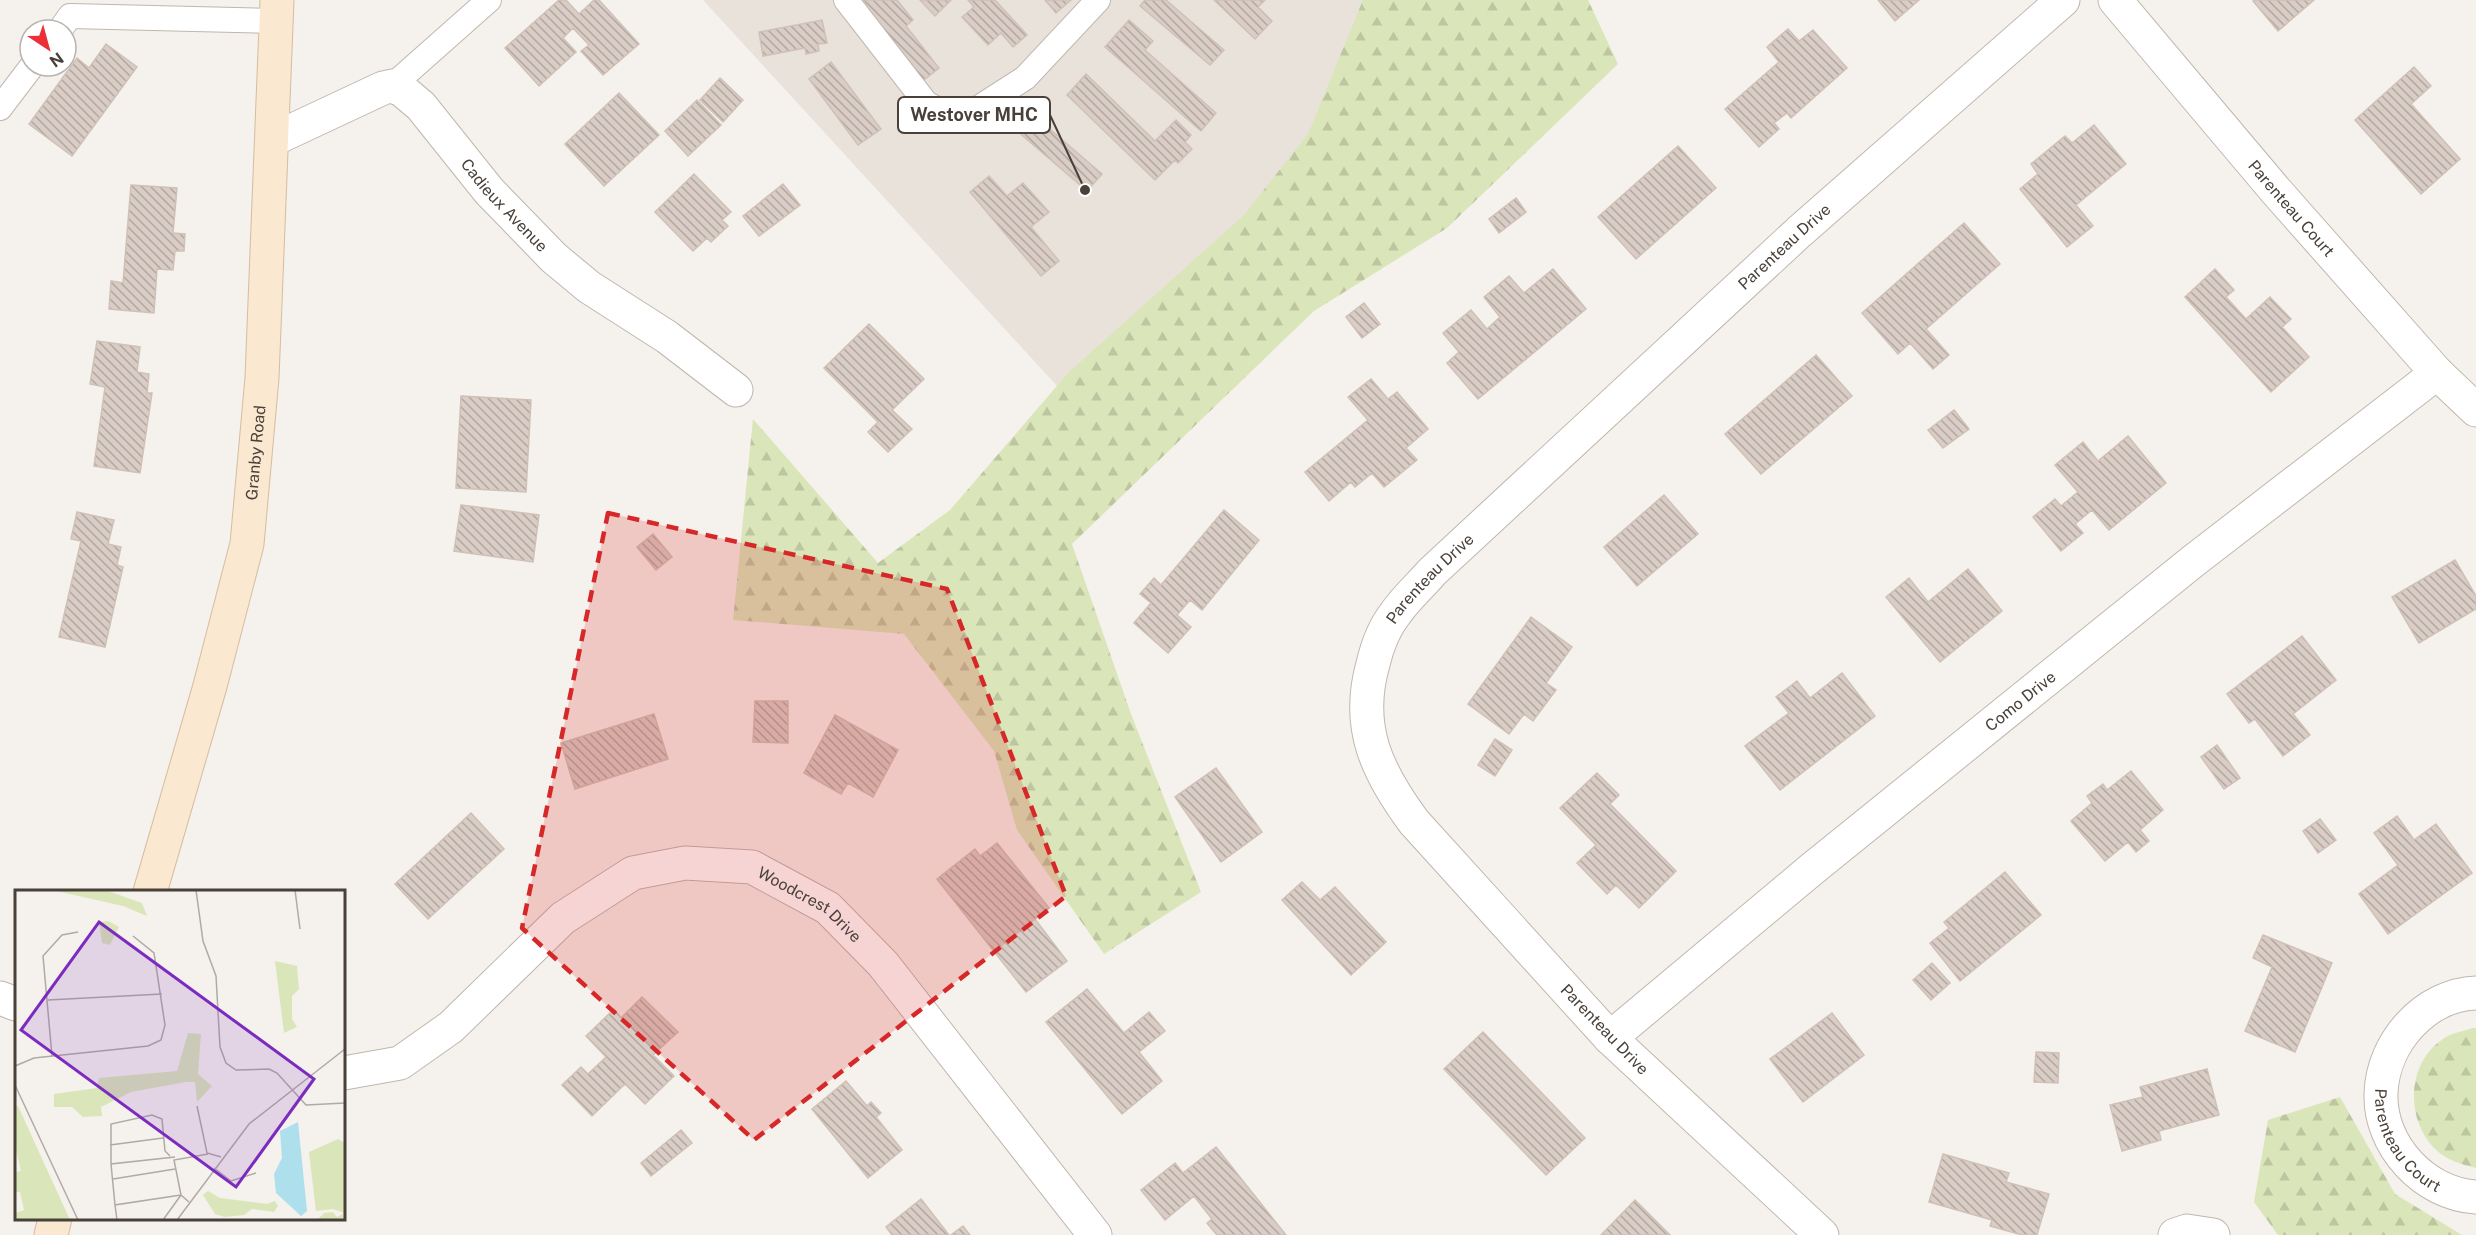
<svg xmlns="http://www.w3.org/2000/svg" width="2476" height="1235" font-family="'Public Sans',sans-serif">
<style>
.residential{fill:#e9e2db}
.forest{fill:url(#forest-firs)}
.building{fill:url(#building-back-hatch);stroke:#d0c1b6;stroke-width:1.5}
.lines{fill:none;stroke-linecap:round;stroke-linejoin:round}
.lane-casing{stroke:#c0b7af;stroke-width:26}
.street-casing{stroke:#c0b7af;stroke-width:35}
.secondary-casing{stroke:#d4bda1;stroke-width:35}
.lane{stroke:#fff;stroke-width:24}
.street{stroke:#fff;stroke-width:33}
.secondary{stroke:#fbe8d0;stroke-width:33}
.marked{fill:#d62828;fill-opacity:0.2;stroke:#d62828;stroke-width:4.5;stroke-dasharray:12 8;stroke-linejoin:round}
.labels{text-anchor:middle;stroke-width:4.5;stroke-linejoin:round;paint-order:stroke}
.street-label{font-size:16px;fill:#49403a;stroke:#fff}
.inset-road{fill:none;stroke:#b0aaa5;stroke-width:1.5}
.view{fill:#7b2cbf;fill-opacity:0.15;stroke:#7b2cbf;stroke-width:3}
.inset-edge{fill:none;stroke:#49403a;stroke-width:3}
.leader{fill:none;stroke:#49403a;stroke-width:2}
.callout-dot{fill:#49403a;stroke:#fff;stroke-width:2}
.callout{fill:#fff;stroke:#49403a;stroke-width:2}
.callout-label{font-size:18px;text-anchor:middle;font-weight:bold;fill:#49403a}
</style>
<defs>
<pattern id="forest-firs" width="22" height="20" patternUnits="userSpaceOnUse" patternTransform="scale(1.5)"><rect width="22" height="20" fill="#dae6b9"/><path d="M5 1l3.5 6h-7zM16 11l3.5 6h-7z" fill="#bdc6a0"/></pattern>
<pattern id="building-back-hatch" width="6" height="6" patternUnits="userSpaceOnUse" patternTransform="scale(1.5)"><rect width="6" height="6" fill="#d9cdc5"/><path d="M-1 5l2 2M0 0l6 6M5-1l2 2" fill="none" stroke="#b2a8a1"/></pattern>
</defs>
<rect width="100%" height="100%" fill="#f5f1ec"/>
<path class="residential" d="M703 0H1384L1311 160 1069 399Z"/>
<path class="forest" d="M1363 0H1588L1618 64 1447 228 1314 311 1072 544 1131 714 1201 892 1104 954 1017 830 994 751 904 634 733 620 753 419 878 563 950 510 1069 372 1244 215 1308 134Z
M2472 1028H2476V1168C2461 1164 2446 1160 2435 1149 2403 1117 2407 1056 2450 1035 2457 1032 2465 1031 2472 1028Z
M2340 1097 2395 1194 2462 1235H2278L2254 1202 2268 1120Z"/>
<path class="building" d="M559 0H566L579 14 594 0H599L639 44 603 75 581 51 589 45 573 28 563 38 576 52 539 86 505 48Z
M856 0H897L913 20 906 26 939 68 920 83Z
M920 0H951L935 16Z
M968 0H995L1027 35 1013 47 1001 33 988 45 962 17 974 7Z
M1045 0H1071L1056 13Z
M1145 0H1166L1224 50 1210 65 1140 6Z
M1214 0H1265L1258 7 1272 21 1255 39Z
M1878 0H1919L1895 21Z
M2254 0H2314L2278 31 2253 1Z
M822 20 827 43 818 44 819 51 806 54 805 48 763 56 759 32Z
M1129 20 1153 41 1145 50 1216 113 1201 131 1105 47Z
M1788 29 1799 41 1813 30 1847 68 1791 118 1787 113 1774 123 1779 129 1759 147 1725 109 1779 62 1767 47Z
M106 44 137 67 72 156 29 124 77 58 89 68Z
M831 62 881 129 858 145 809 79Z
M2414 67 2431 86 2411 104 2460 159 2421 194 2355 120Z
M1086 74 1155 141 1176 120 1191 135 1185 142 1192 149 1178 163 1175 160 1155 180 1067 95Z
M720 78 743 100 723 122 700 100Z
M619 93 659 135 604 186 565 144Z
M697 100 721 125 688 156 665 131Z
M1023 106 1102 174 1087 191 1008 123Z
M2094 125 2126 164 2076 205 2093 226 2067 247 2020 189 2038 174 2031 164 2065 136 2072 143Z
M1678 146 1716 188 1636 259 1598 217Z
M694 174 731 212 722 220 728 226 711 242 707 238 693 251 655 212Z
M989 176 1007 196 1023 183 1049 212 1031 227 1059 261 1041 276 970 192Z
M783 184 800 205 759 236 743 216Z
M131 185 177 188 173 233 185 234 184 251H175L173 270 157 269 154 313 109 309 111 281 123 283Z
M1516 198 1526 212 1499 233 1489 219Z
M1964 223 2000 264 1926 329 1949 355 1933 369 1910 343 1898 354 1862 313Z
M1553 269 1586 309 1478 399 1447 363 1459 352 1443 333 1471 310 1487 329 1500 317 1484 297 1509 276 1524 293Z
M2215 269 2234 290 2226 297 2246 319 2270 297 2291 319 2282 327 2309 357 2271 392 2185 297Z
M1364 303 1380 324 1362 338 1346 317Z
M869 324 924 379 892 410 912 429 888 452 868 432 878 422 824 368Z
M97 341 140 347 137 372 149 374 147 393H152L140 473 94 466 105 387 90 384Z
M1816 355 1852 396 1761 474 1725 434Z
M1371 379 1388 399 1397 392 1428 429 1406 448 1417 460 1384 487 1372 473 1355 487 1351 482 1329 501 1305 472 1368 420 1348 397Z
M461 396 531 400 526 492 456 488Z
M1954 410 1969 429 1943 448 1928 430Z
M2128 436 2166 483 2109 530 2092 510 2075 524 2083 533 2061 551 2033 517 2055 499 2061 506 2078 492 2055 465 2083 442 2098 461Z
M1664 495 1698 534 1637 586 1604 547Z
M461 505 539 515 533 562 454 551Z
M1224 510 1259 540 1202 610 1190 600 1177 615 1191 627 1168 653 1134 623 1151 603 1140 594 1154 578 1161 585Z
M77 512 114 520 108 544 121 547 117 565 123 567 105 647 59 637 81 541 71 539Z
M653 534 672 557 656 570 637 547Z
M2455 560 2476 596V609L2419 643 2392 597Z
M1968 569 2002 611 1940 662 1886 597 1909 578 1928 602Z
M1531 617 1572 647 1546 683 1556 690 1533 721 1524 714 1509 734 1468 704Z
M2302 636 2336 680 2293 714 2310 735 2283 756 2255 719 2249 723 2227 694Z
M1842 673 1875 716 1780 790 1745 746 1789 713 1776 697 1797 681 1810 698Z
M755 701H788V743L753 742Z
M654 714 668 759 575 789 561 743Z
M835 715 898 750 873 797 848 783 841 794 804 773Z
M1495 739 1512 750 1495 776 1478 765Z
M2217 745 2240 778 2224 789 2201 757Z
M1216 768 1262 832 1221 862 1175 797Z
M2131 771 2163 810 2140 830 2149 841 2136 852 2128 842 2105 861 2071 821 2092 803 2087 796 2103 784 2107 790Z
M1597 773 1619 795 1610 804 1676 871 1639 908 1616 885 1607 894 1577 863 1596 845 1560 808Z
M471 813 504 849 428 919 395 884Z
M2397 816 2414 840 2436 824 2472 873 2388 934 2359 894 2398 865 2374 833Z
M2320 819 2336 840 2318 853 2303 831Z
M997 843 1049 908 1035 919 1067 961 1026 992 937 879 975 849 980 856Z
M2005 872 2041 915 1960 981 1930 943 1949 928 1944 922Z
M1302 882 1320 900 1335 887 1386 942 1351 975 1282 900Z
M2263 935 2332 963 2295 1052 2245 1031 2272 967 2253 958Z
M1932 963 1950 983 1931 1000 1913 980Z
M1087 989 1124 1033 1149 1012 1165 1031 1139 1052 1162 1081 1122 1114 1046 1022Z
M642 997 678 1032 653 1055 674 1076 645 1104 625 1084 592 1116 562 1085 581 1067 588 1074 606 1057 586 1036 614 1009 621 1018Z
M1832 1013 1864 1055 1803 1102 1770 1059Z
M1483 1032 1585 1138 1546 1175 1444 1069Z
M2036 1052 2059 1053 2058 1083 2034 1082Z
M2207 1069 2219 1115 2159 1131 2161 1140 2122 1151 2110 1105 2143 1097 2140 1087Z
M846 1081 867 1106 871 1102 881 1113 876 1117 902 1150 868 1178 812 1109Z
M681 1130 692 1143 651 1176 641 1163Z
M1216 1147 1286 1235H1217L1207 1223 1212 1219 1194 1196 1165 1220 1141 1190 1175 1163 1183 1173Z
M1943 1154 2009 1173 2006 1182 2049 1194 2037 1235H2022L1990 1226 1992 1220 1929 1202Z
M921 1199 949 1235H892L886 1227Z
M1635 1200 1670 1235H1601Z
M963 1226 970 1235H951Z"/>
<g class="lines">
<g class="lane-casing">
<path id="lane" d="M846 0 926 103 948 115 975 110 1025 78 1098 0
M60 30 70 16 276 21
M392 86 489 0
M0 108 32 66"/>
</g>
<g class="street-casing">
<g id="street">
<path id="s1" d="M2115 0 2276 191 2437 373 2476 410"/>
<path id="s2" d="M272 140 383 88 392 86 402 90 421 106 489 191 554 258 589 287 667 337 736 390"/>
<path id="s3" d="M2476 993C2425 995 2383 1042 2381 1093 2379 1145 2424 1194 2476 1197"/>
<path d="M0 998 16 1004"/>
<path id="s4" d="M1610 1038 1812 869 2192 562 2437 373"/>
<path id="s5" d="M344 1073 400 1063 451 1027 563 918 633 873 685 863 752 867 828 908 883 964 1095 1235"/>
<path id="s6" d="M1822 1235 1610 1038 1414 822C1377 772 1355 727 1373 664 1377 647 1384 628 1395 614 1405 599 1420 586 1432 572L1799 232 2063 0"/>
<path d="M2175 1235 2187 1231 2213 1235"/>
</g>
</g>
<g class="secondary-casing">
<g id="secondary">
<path id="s7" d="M150 892 210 686 247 544 262 378 277 0"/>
<path d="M51 1235 55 1218"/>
</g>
</g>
<use href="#lane" class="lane"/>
<use href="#street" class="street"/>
<use href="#secondary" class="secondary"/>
</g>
<path class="marked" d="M608 513 947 589 1066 896 754 1140 522 928Z"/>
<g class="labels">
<g class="street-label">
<text dy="6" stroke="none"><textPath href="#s2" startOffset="297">Cadieux Avenue</textPath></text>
<text dy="6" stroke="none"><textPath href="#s1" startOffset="273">Parenteau Court</textPath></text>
<text dy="6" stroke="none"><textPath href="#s6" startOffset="1342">Parenteau Drive</textPath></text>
<text dy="6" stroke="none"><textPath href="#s7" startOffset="453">Granby Road</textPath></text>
<text dy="6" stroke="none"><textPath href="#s6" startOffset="856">Parenteau Drive</textPath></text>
<text dy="6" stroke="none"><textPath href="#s4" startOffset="531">Como Drive</textPath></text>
<text dy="6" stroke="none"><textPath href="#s5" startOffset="548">Woodcrest Drive</textPath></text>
<text transform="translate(1605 1029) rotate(46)" y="6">Parenteau Drive</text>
<text dy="6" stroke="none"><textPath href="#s3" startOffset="207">Parenteau Court</textPath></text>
</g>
</g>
<g transform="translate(15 890)">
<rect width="330" height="330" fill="#f5f1ec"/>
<path d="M37 0H90L127 13 132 26 108 16ZM93 31 104 37 95 55 87 53 84 32ZM260 71 282 76 284 99 277 106V129L282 137 269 143ZM173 143 186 144 183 184 197 196 182 212 180 192H171L116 202 86 217 87 226 68 227 57 217H39V204L82 198 84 188 162 181ZM1 216H3L55 330H0V323L9 320 5 302H0V282L6 281 0 255ZM323 249 330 253V330H302L309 323 318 322 322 327 329 323 318 319 301 321 294 262ZM193 301 205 308 252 314 260 311 263 316 259 322 237 319 229 325 210 327 200 324 188 305Z" fill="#dae6b9"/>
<path d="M283 232 292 321 286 326 261 303 259 284 267 268 265 241Z" fill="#aedfec"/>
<path class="inset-road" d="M181 0 188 51 201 86 205 157 211 173 221 180 254 179 262 183 291 215 330 213M280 0 285 39M33 110 147 104M37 166 28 66 47 45 63 42M0 176 19 168 133 156 146 150 150 135 139 63 118 46M0 195 63 330M182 216 192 263 206 267M95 255 148 248M96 274V234L137 225 147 229 150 261 155 266M199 278 216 291 241 283M98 289 160 279M174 312 166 305 159 270 193 264M100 315 96 274 160 267M102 330 100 315 166 305M148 330 166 305M162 330 234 234 330 159"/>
<path class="view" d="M84 32 299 189 221 297 6 140Z"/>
<rect width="330" height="330" class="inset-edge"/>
</g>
<path class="leader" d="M1085 190L1050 115"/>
<circle class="callout-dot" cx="1085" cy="190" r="6"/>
<rect class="callout" x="898" y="97" width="152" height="36" rx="6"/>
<g class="callout-label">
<text x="974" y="121">Westover MHC</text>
</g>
<g transform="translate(48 48) rotate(144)"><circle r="28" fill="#ffffff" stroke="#b6b3b0" stroke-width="1.5"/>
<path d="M0-4.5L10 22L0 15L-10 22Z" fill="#eb2e37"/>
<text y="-9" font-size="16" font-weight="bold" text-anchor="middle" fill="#49403a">N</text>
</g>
</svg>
